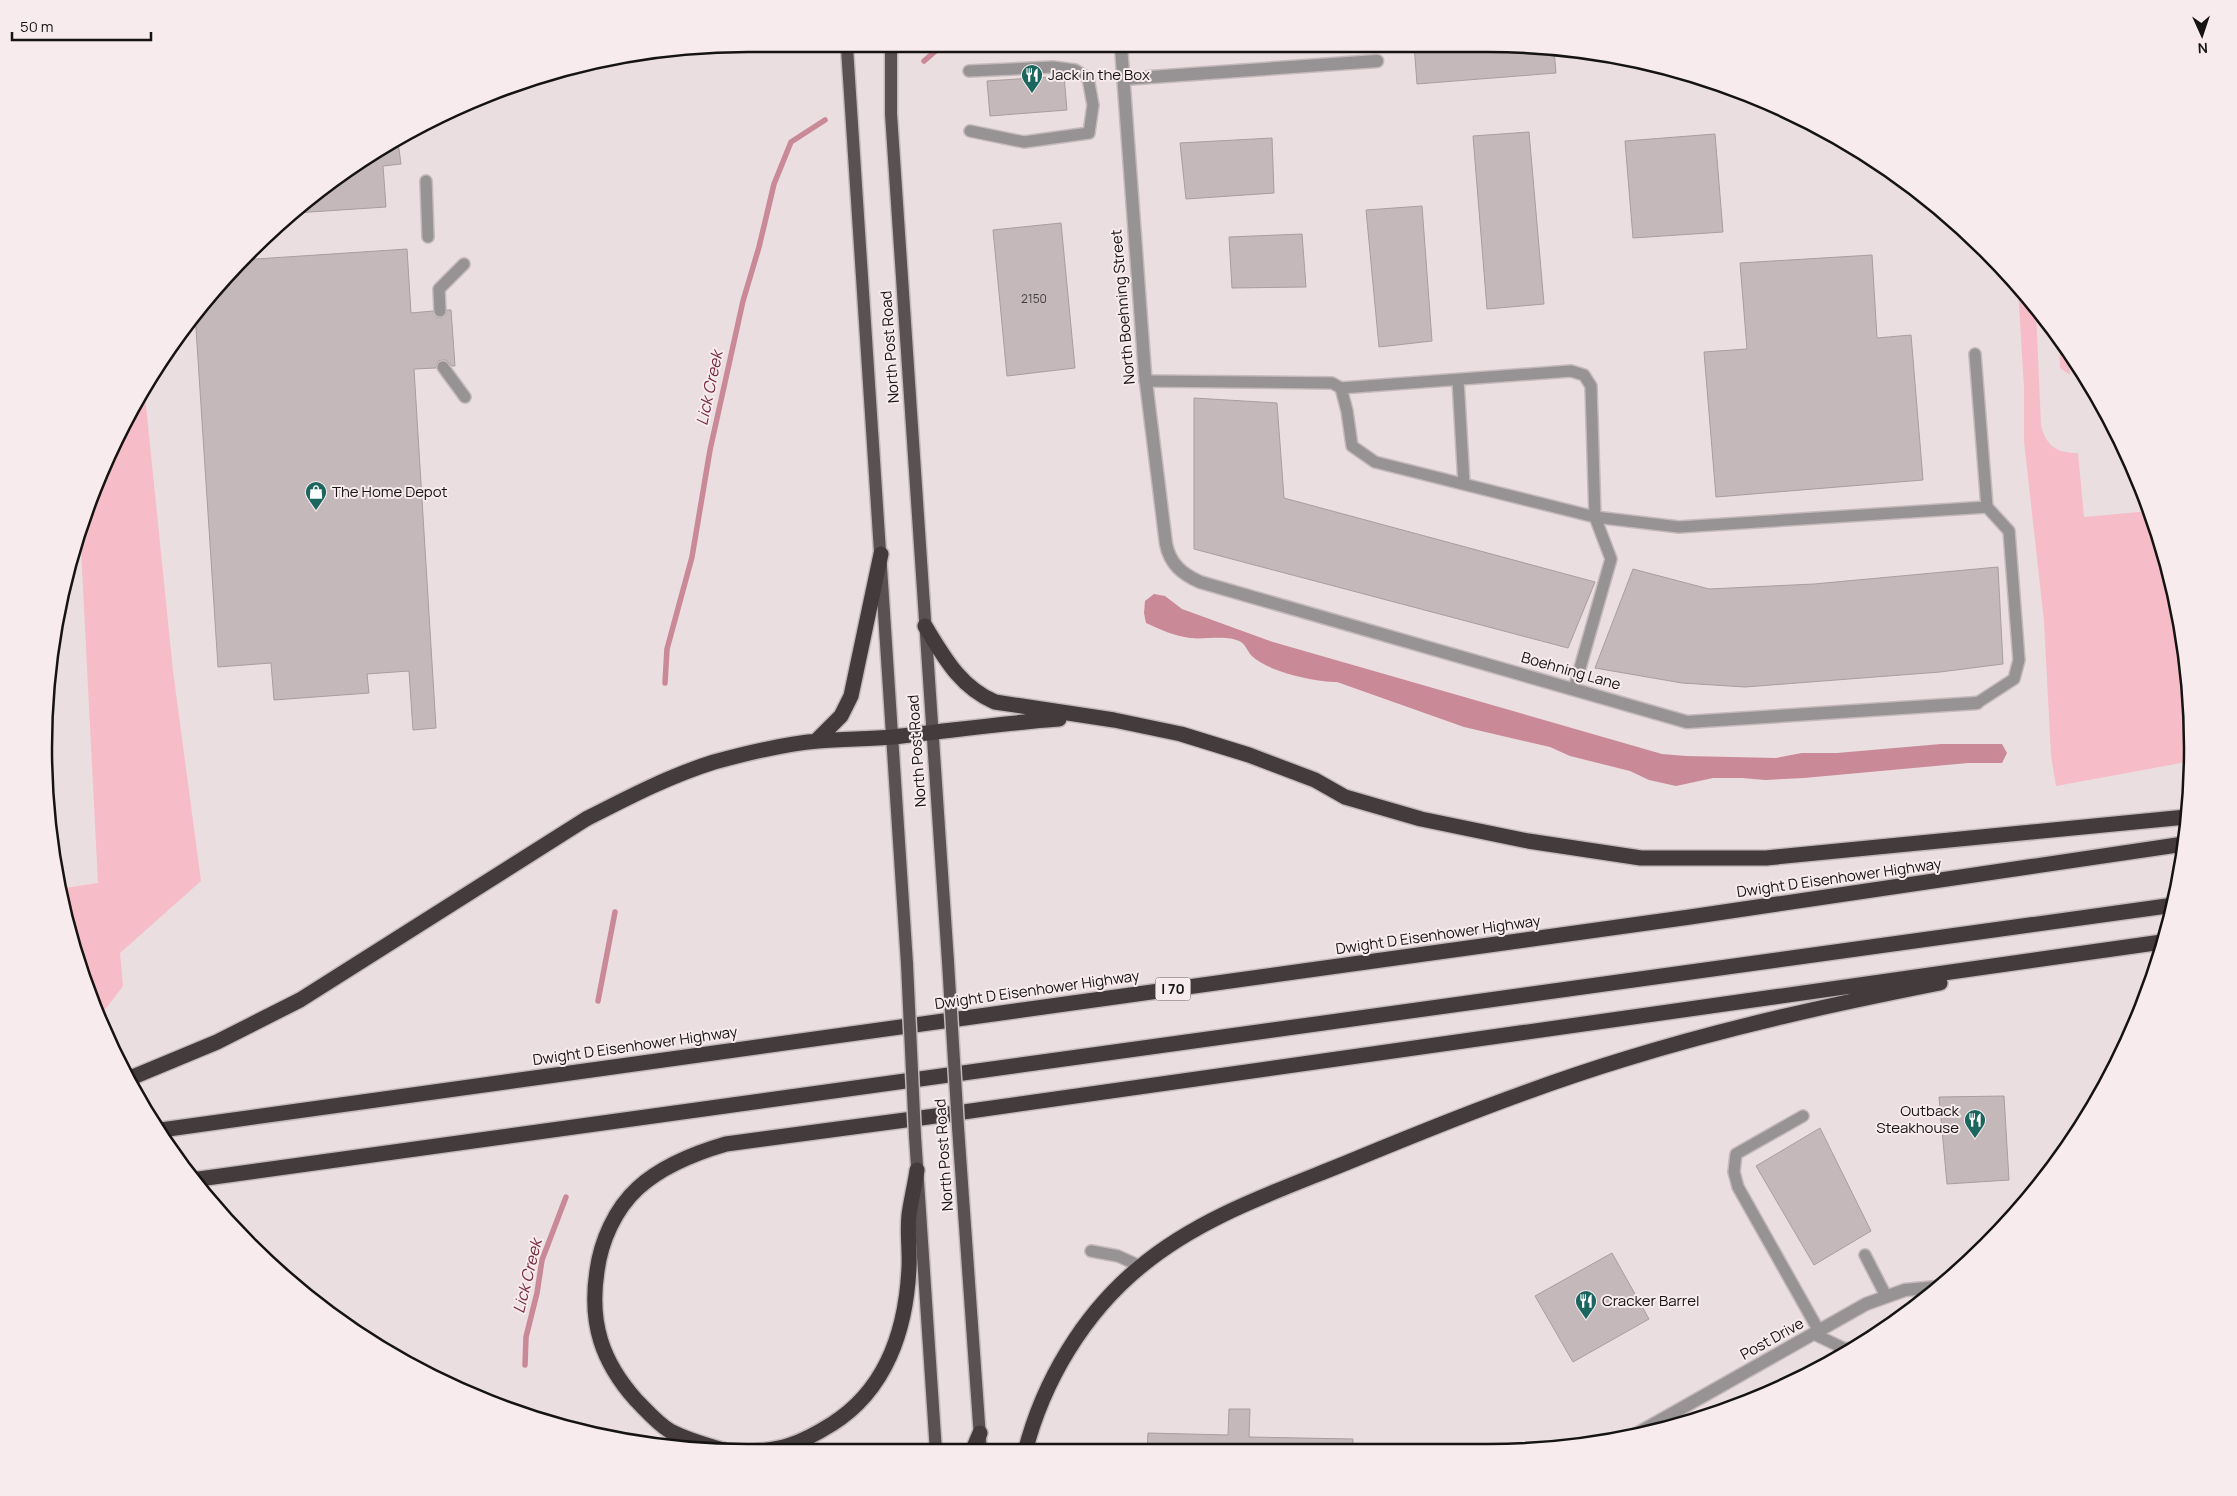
<svg xmlns="http://www.w3.org/2000/svg" width="2237" height="1496" font-family="Manrope,sans-serif">
<style>
.green{fill:#f6bcc7}
.water{fill:#c98997}
.lines{fill:none;stroke-linecap:round;stroke-linejoin:round}
.stream{stroke:#c98997;stroke-width:5.5}
.building{fill:#c4b8ba;stroke:#a89d9f}
.service-casing{stroke:#c4b9bb;stroke-width:14}
.minor-casing{stroke:#c4b9bb;stroke-width:15}
.primary-casing{stroke:#c4b9bb;stroke-width:15}
.motorway-casing{stroke:#c4b9bb;stroke-width:18}
.service{stroke:#979293;stroke-width:11}
.minor{stroke:#979293;stroke-width:12}
.primary{stroke:#5a5153;stroke-width:12}
.motorway{stroke:#443b3d;stroke-width:15}
.primary-bridge-casing{stroke:#c4b9bb;stroke-width:15;stroke-linecap:butt}
.primary-bridge{stroke:#5a5153;stroke-width:12}
.labels{text-anchor:middle;stroke-width:4;stroke-linejoin:round;paint-order:stroke}
.number-label{font-size:12px;fill:#423c3d}
.shield{fill:#f7ebed;stroke:#5a5454;stroke-width:1}
.shield-label{font-size:14px;font-weight:bold;fill:#161313}
.poi-label{font-size:15px;fill:#161313;stroke:#f7ebed;text-anchor:start}
.street-label{font-size:15px;fill:#161313;stroke:#f7ebed}
.water-label{font-size:16px;font-style:italic;fill:#762a40;stroke:#f7ebed}
.rim{fill:none;stroke:#161313;stroke-width:2.5}
</style>
<rect width="100%" height="100%" fill="#eadee0"/>
<path class="green" d="M2018 288 2036 310 2041 426C2047 447 2057 453 2078 453L2084 517 2150 511 2180 610 2193 748 2192 761 2056 786 2051 755 2044 621 2024 441V387Z
M2059 338 2075 358 2069 359 2070 375 2060 368Z
M145 396 173 671 201 881 120 953 123 986 98 1019 58 889 98 883 80 529 97 479Z"/>
<path class="water" d="M1154 594 1165 596 1182 609 1273 642 1662 754 1686 756 1776 758 1802 753H1837L1941 744H2002L2007 753 2002 763H1968L1804 778 1765 780 1742 778H1713L1676 786 1649 780 1630 771 1570 756 1550 747 1464 727 1337 682C1315 682 1270 672 1253 657 1248 653 1246 645 1241 642 1227 634 1205 640 1190 638 1175 636 1161 630 1146 623L1144 613 1145 601Z"/>
<g class="lines">
<path class="stream" d="M924 61 939 48
M665 683 667 649 692 557 710 450 743 301 759 247 774 184 791 142 825 120
M598 1001 615 912
M525 1365 526 1337 537 1293 542 1260 566 1197"/>
</g>
<path class="building" d="M1414 44H1489L1554 50 1556 73 1417 84Z
M1064 76 1067 110 990 116 987 81Z
M1529 132 1544 304 1487 309 1473 136Z
M1715 134 1723 232 1633 238 1625 141Z
M1272 138 1274 193 1186 199 1180 143Z
M398 142 401 164 383 166 386 207 295 213 356 163Z
M1422 206 1432 341 1379 347 1366 210Z
M1061 223 1075 368 1007 376 993 230Z
M1302 234 1306 287 1232 288 1229 237Z
M407 249 411 313 433 311 436 317 441 318 446 315 447 310H451L455 366H452L446 360H443L438 361 436 368 414 369 436 728 413 730 409 671 367 674 369 693 274 700 271 663 218 667 195 313 241 260Z
M1872 255 1877 338 1911 335 1923 480 1716 497 1704 352 1747 349 1740 263Z
M1194 398 1277 403 1284 498 1595 582 1568 648 1194 549Z
M1998 567 2003 664 1940 672 1745 687 1682 683 1595 668 1633 569 1709 589 1814 584Z
M2004 1096 2009 1180 1947 1184 1939 1097Z
M1820 1128 1871 1231 1814 1265 1756 1166Z
M1612 1253 1649 1319 1573 1362 1535 1296Z
M1229 1409H1250L1249 1437 1353 1439V1452H1147L1148 1433 1228 1435Z"/>
<g class="lines">
<g class="service-casing">
<path id="service" d="M969 71 1053 67 1075 70 1088 78 1093 105 1089 133 1024 142 970 131
M426 181 428 237
M440 311 439 289 464 264
M1975 354 1987 507
M443 367 465 397
M1458 380 1464 484
M1145 381 1332 383 1341 388 1347 411 1352 446 1375 462 1595 517 1679 527 1987 507 2009 531 2019 660 2014 679 1977 703
M1341 388 1571 371 1584 375 1591 386 1595 517 1611 559 1574 689
M1803 1116 1736 1154 1734 1172 1738 1187 1819 1331
M1091 1251 1118 1256 1140 1266
M1865 1255 1886 1296
M1814 1334 1843 1348 1851 1349"/>
</g>
<g class="minor-casing">
<path id="minor" d="M1121 46 1145 374 1166 544C1170 564 1182 574 1200 582L1687 722 1977 703
M1123 79 1377 61
M1629 1438 1866 1304 1905 1290 1937 1287"/>
</g>
<g class="primary-casing">
<path id="primary" d="M847 48 907 964
M891 48V114L948 962
M958 1127 981 1452
M915 1136 936 1452"/>
</g>
<g class="motorway-casing">
<path id="motorway" d="M925 626C944 657 960 687 995 702L1114 720 1181 734 1249 755 1315 780 1345 797 1421 819 1528 841 1641 858H1766L2186 817
M816 741 841 716 851 696 881 554
M128 1079 217 1042 300 1000 586 819C627 798 669 776 714 762 747 753 783 744 818 741 843 739 868 739 893 737 949 731 1003 723 1059 719
M161 1130 1690 917 2184 844
M199 1179 2174 905
M723 1450C705 1445 687 1440 670 1431 657 1423 647 1411 636 1400 602 1362 589 1323 597 1271 601 1241 615 1209 638 1188 662 1166 695 1153 726 1144L928 1117 2162 942
M743 1452C781 1451 800 1444 832 1424 886 1390 906 1330 909 1268 910 1251 907 1233 909 1215 911 1200 915 1185 917 1170
M972 1452 980 1433
M1025 1452C1043 1381 1084 1313 1140 1267 1200 1217 1275 1192 1346 1163 1438 1125 1530 1088 1625 1059 1728 1027 1834 1004 1940 983"/>
</g>
<use href="#service" class="service"/>
<use href="#minor" class="minor"/>
<use href="#primary" class="primary"/>
<use href="#motorway" class="motorway"/>
<g class="primary-bridge-casing">
<path id="primary-bridge" d="M948 962 958 1127
M907 964 915 1136"/>
</g>
<use href="#primary-bridge" class="primary-bridge"/>
</g>
<defs>
<g id="restaurant-pin" transform="scale(1.125)"><path d="M0 17L-7.5 6A9.5 9.5 0 1 1 7.5 6Z" fill="#1b665e" stroke="#f7ebed"/><path d="M-5-6h1v4h1v-4h1v4h1v-4h1v5L-1.5 .5V6h-2V.5L-5-1ZM5-6V6H3V1.5H1.5Q1.5-4 5-6Z" fill="#fff"/></g>
<g id="shop-pin" transform="scale(1.125)"><path d="M0 17L-7.5 6A9.5 9.5 0 1 1 7.5 6Z" fill="#1b665e" stroke="#f7ebed"/><path d="M-5-2.5h2.3a2.7 3.5 0 0 1 5.4 0H5L5.5 6h-11ZM-1.5-2.5h3a1.5 2.3 0 0 0-3 0Z" fill="#fff"/></g>
</defs>
<g fill-rule="evenodd">
<use href="#restaurant-pin" x="1032" y="75"/>
<use href="#shop-pin" x="316" y="492"/>
<use href="#restaurant-pin" x="1975" y="1120"/>
<use href="#restaurant-pin" x="1586" y="1301"/>
</g>
<g class="labels">
<g class="number-label">
<text x="1034" y="303">2150</text>
</g>
<rect class="shield" x="1155.5" y="977.5" width="35" height="23" rx="4"/>
<g class="shield-label">
<text x="1173" y="994">I 70</text>
</g>
<g class="poi-label">
<text x="1048" y="80">Jack in the Box</text>
<text x="332" y="497">The Home Depot</text>
<text x="1959" y="1116" text-anchor="end">Outback<tspan x="1959" dy="17">Steakhouse</tspan></text>
<text x="1602" y="1306">Cracker Barrel</text>
</g>
<g class="street-label">
<text transform="translate(1123 307) rotate(-95)" y="5">North Boehning Street</text>
<text transform="translate(890 347) rotate(-94)" y="5">North Post Road</text>
<text transform="translate(1571 671) rotate(16)" y="5">Boehning Lane</text>
<text transform="translate(917 751) rotate(-94)" y="5">North Post Road</text>
<text transform="translate(1839 878) rotate(-8)" y="5">Dwight D Eisenhower Highway</text>
<text transform="translate(1438 935) rotate(-8)" y="5">Dwight D Eisenhower Highway</text>
<text transform="translate(1037 990) rotate(-8)" y="5">Dwight D Eisenhower Highway</text>
<text transform="translate(635 1046) rotate(-8)" y="5">Dwight D Eisenhower Highway</text>
<text transform="translate(944 1155) rotate(-94)" y="5">North Post Road</text>
<text transform="translate(1772 1339) rotate(-29)" y="5">Post Drive</text>
</g>
<g class="water-label">
<text transform="translate(709 388) rotate(-78)" y="6">Lick Creek</text>
<text transform="translate(527 1276) rotate(-76)" y="6">Lick Creek</text>
</g>
</g>
<path d="M0 0H2237V1496H0ZM748 52H1488A696 696 0 0 1 2184 748V748A696 696 0 0 1 1488 1444H748A696 696 0 0 1 52 748V748A696 696 0 0 1 748 52Z" fill="#f7ebed" fill-rule="evenodd"/>
<path class="rim" d="M748 52H1488A696 696 0 0 1 2184 748V748A696 696 0 0 1 1488 1444H748A696 696 0 0 1 52 748V748A696 696 0 0 1 748 52Z"/>
<g transform="translate(2202 35) rotate(177)" stroke="#f7ebed" stroke-width="4" paint-order="stroke">
<path d="M0-4L9 19L0 12L-9 19Z" fill="#161313"/>
<text y="-8" font-size="14" font-weight="bold" text-anchor="middle" fill="#161313">N</text>
</g>
<path d="M12 32v8h139v-8" fill="none" stroke="#161313" stroke-width="2.5"/>
<text x="20" y="32" font-size="15" fill="#161313" stroke="#f7ebed" stroke-width="4" paint-order="stroke">50 m</text>
</svg>
